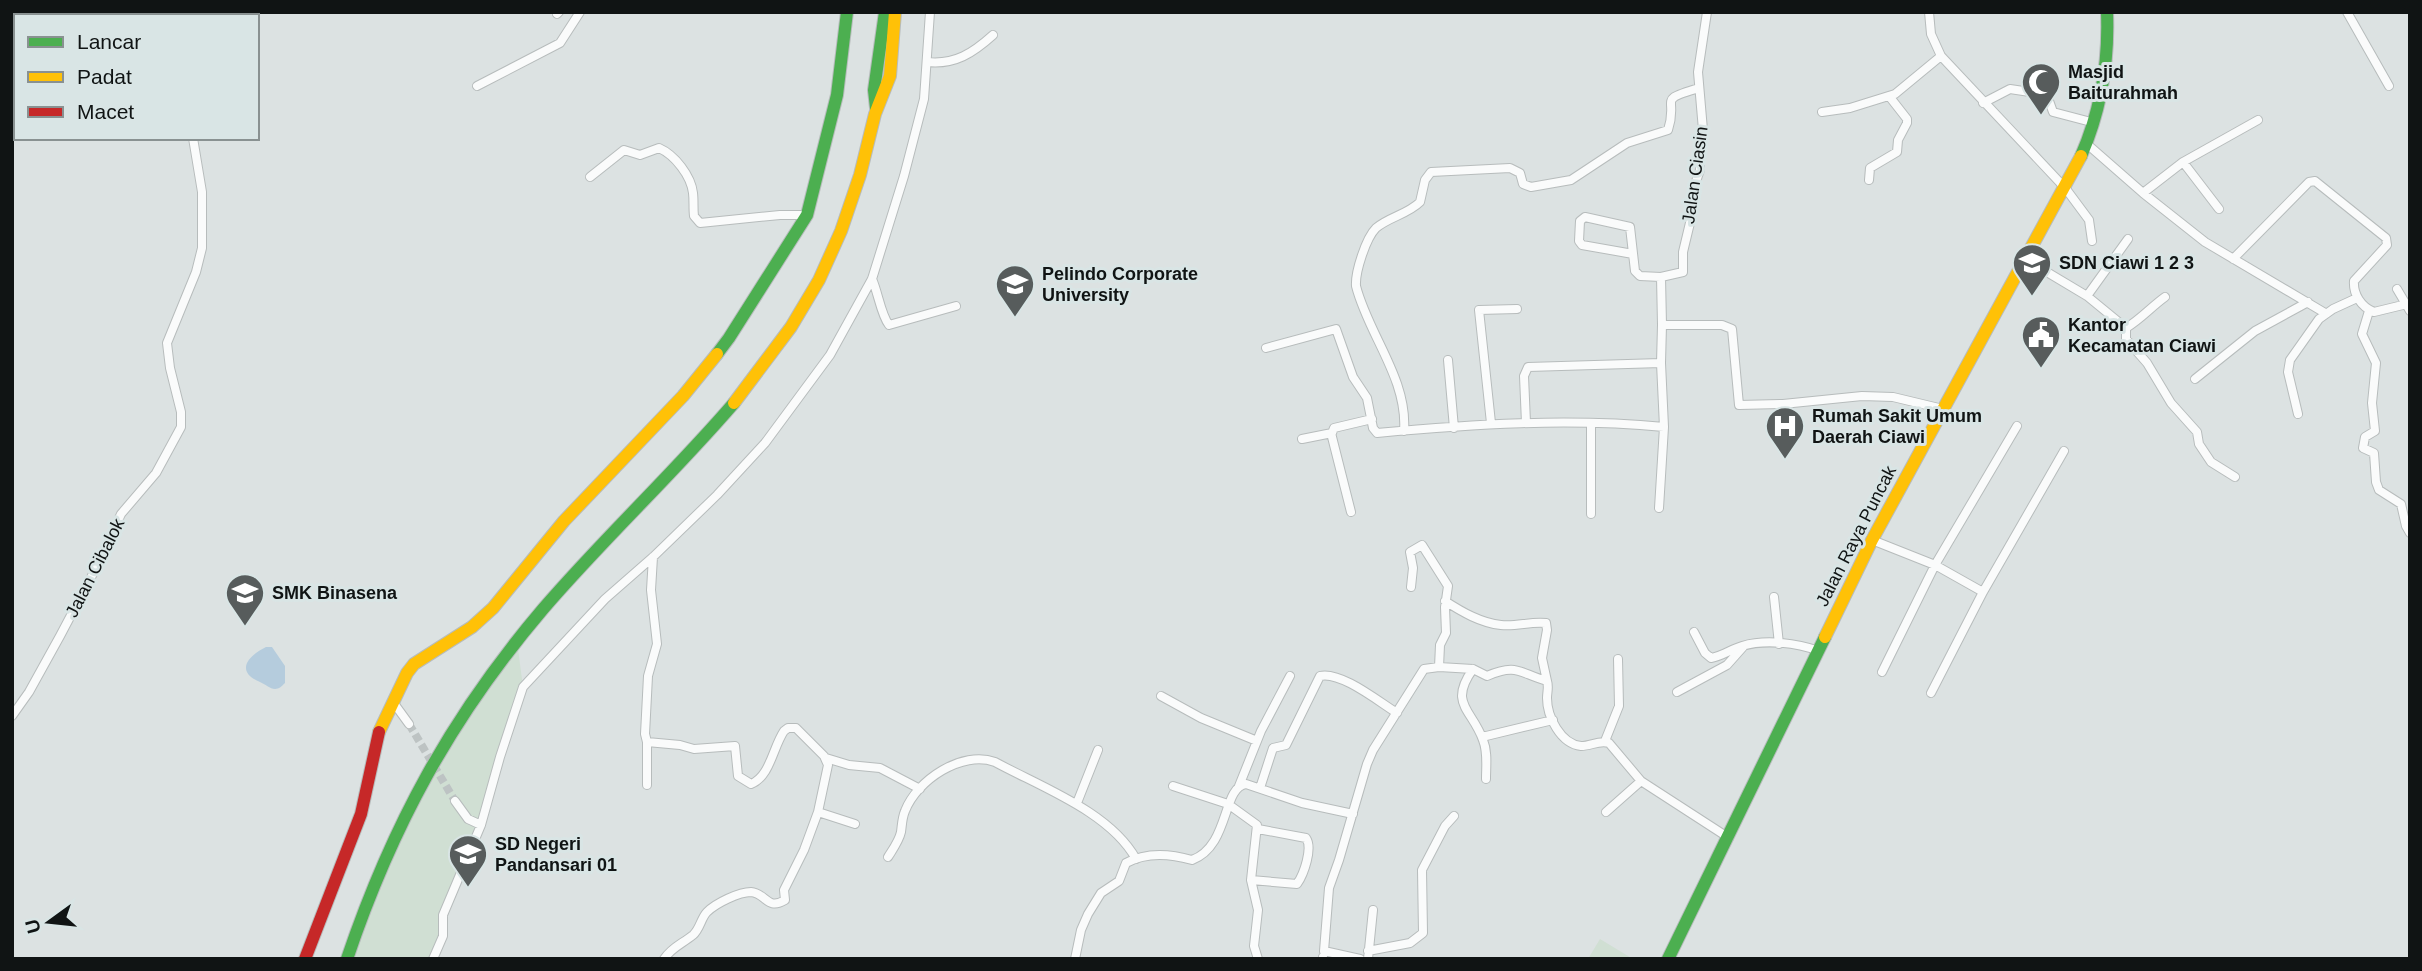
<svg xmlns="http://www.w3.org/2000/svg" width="2422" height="971" font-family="Helvetica,sans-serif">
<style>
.green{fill:#d0dfd3}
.water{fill:#b5ccdd}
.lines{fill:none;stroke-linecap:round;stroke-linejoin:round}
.street-tunnel{stroke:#bdc3c3;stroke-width:8;stroke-dasharray:8 4;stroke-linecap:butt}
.street-casing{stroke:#b7bcbc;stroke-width:10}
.fast-casing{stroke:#b7bcbc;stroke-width:14}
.slow-casing{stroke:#b7bcbc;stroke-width:14}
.jam-casing{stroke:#b7bcbc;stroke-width:14}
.street{stroke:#fafbfb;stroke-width:8}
.fast{stroke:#4caf50;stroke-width:12}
.slow{stroke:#ffc107;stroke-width:12}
.jam{stroke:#c62828;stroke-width:12}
.labels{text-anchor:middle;stroke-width:6;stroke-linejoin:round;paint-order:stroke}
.poi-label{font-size:18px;font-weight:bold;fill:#101414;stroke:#d9e5e5;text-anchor:start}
.street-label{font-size:18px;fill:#101414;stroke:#d9e5e5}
</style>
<rect width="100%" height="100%" fill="#dce2e2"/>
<path class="green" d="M517 641 523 687 481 825 443 915V936L433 959H348L401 820Z
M1600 939 1633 959H1588Z"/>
<path class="water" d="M266 647H272L285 666V683C282 686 279 689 275 689 270 689 265 684 260 682 234 671 249 655 266 647Z"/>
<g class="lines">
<path class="street-tunnel" d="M409 724 455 801"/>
<g class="street-casing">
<path id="street" d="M1929 12 1931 34 1941 56 2066 189 2089 220 2092 241
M2347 12 2389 86
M557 14 559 12
M156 16 157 12
M927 62C955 65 973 53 993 35
M477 86 560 43 580 12
M1983 103 2010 89 2043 94 2048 98 2053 112 2095 123
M1822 112 1850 108 1895 94 1941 56
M2087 144 2143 193 2205 242 2325 313
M2183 162 2219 209
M590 177 624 150 640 155 659 148C675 155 691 176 693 193 694 201 693 208 694 216L700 223 780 215H807
M1869 180 1870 168 1897 152 1898 140 1907 123V119L1889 96
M2143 193 2183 162 2258 120
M1633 254 1582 245 1579 241 1580 221 1585 217 1630 227 1635 271 1640 276 1661 277 1683 272V252L1695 202 1694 187 1700 170 1699 149 1703 130 1698 72 1707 12
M2025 259 2087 296 2126 328V339L2147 363 2171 403 2197 432 2199 444 2211 462 2235 477
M2233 259 2309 182 2315 181 2386 238 2387 245 2354 281C2353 294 2361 307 2374 312L2407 304
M1661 277 1662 325H1722L1732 329 1739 405 1783 404 1862 396 1893 397 1943 409
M872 279C878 292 881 315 889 325L956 306
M2397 289 2410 311
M2087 296 2128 239
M2369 311 2362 334 2376 363 2372 403 2375 431 2365 437 2363 448 2374 453 2376 482 2379 490 2401 504 2406 526 2410 533
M2126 328C2141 319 2151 307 2165 297
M1266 348 1336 329 1353 377 1367 398 1373 428 1377 433C1472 424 1569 418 1664 427L1661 363 1662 325
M1448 360 1454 428
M2195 379 2255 331 2308 302
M2298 414 2288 372 2290 360 2319 319 2333 309 2357 298
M1491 423 1479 310 1517 309
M1526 423 1524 376 1528 367 1661 363
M1591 423V514
M1404 431C1408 379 1368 334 1356 286 1355 272 1366 238 1376 228 1389 217 1408 214 1420 202L1425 180 1431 172 1510 168 1520 173 1523 184 1531 187 1571 180 1627 143 1668 130C1679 97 1655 101 1699 88
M1331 433 1351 512
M1302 439 1332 433 1334 428 1372 419
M1659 508 1664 427
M1872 540 1935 565 1983 592
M653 557 651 590 657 644 648 676 645 734 647 742 680 745 694 749 735 746 738 776 751 784C770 777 773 747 784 731L788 728H796L824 756 828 765 818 812 804 850 784 890 785 900C767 911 766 893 751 892 739 892 716 903 707 912 701 918 700 929 693 935 682 944 672 947 664 959
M1774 597 1779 644
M1445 601C1462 612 1481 623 1501 625 1516 627 1531 621 1546 623L1547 630 1542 658 1547 681
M1694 632 1705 653 1711 658C1723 656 1731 649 1742 646 1766 639 1797 643 1819 651
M1439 667 1473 669 1487 676C1517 663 1519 673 1547 681 1549 687 1547 692 1547 698 1547 717 1561 744 1581 746 1591 746 1599 740 1609 743L1641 781 1729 838
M1473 669C1448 704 1472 709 1483 740 1488 752 1486 766 1486 779
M1882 672 1935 565 2017 426
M1677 692 1727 665 1743 647
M1931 693 1983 592 2064 451
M1161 696 1201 718 1257 741
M393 702 409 724
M12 716 29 692 60 636 96 568 121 514 156 473 181 427V412L170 368 167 343 196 272 202 248V192L193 138
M1482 737 1553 720
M1605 741 1619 706 1618 659
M647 742V785
M826 758 849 765 880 768 920 789
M1173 786 1228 804 1257 825 1251 880 1258 910 1254 946 1258 959
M1239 786 1261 731 1290 676
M1260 788 1273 748 1286 745 1320 676C1341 671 1379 702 1397 713
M455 801 468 819 481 825
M1077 803 1098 750
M818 812 855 824
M1606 812 1641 781
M888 857C893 849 899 841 901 832 902 825 902 818 905 811 917 780 962 750 995 762 1041 787 1110 812 1136 859
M1251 880 1297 884C1304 874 1313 848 1306 838L1258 829
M1368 951 1410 943 1423 933 1422 870 1445 826 1454 816
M433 959 443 936V915L481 825 500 757 523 687 605 599 653 557 717 495 765 443 830 355 872 279 904 176 924 99 930 12
M1075 959 1081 930 1088 914 1101 893 1119 881 1126 863C1146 852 1171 854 1192 860 1230 846 1222 787 1246 784L1302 803 1353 814
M1323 959V957
M1360 959 1324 951 1329 888 1339 860 1367 764 1373 750 1424 669 1439 667 1440 645 1446 633 1445 607 1448 586 1422 545 1410 552 1413 568 1411 587
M1368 959 1373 910"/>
</g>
<g class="fast-casing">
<path id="fast" d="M876 108 874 90 885 12
M2081 156C2101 110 2109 62 2107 12
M717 354 729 338 807 215 837 95 847 12
M347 959C392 826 451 717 543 609 604 538 673 474 734 403
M1668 959 1825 637"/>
</g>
<g class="slow-casing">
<path id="slow" d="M734 403 791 327 819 280 841 231 860 175 875 114 890 76 895 12
M1825 637 1872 540 2081 156
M379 732 407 673 414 664 472 627 493 608 564 521 683 396 717 354"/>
</g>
<g class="jam-casing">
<path id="jam" d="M305 959 361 814 379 732"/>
</g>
<use href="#street" class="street"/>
<use href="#fast" class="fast"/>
<use href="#slow" class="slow"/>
<use href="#jam" class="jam"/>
</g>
<defs>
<g id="mosque-pin" transform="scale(2.0125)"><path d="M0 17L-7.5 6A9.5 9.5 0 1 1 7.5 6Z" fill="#575c5c" stroke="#d9e5e5"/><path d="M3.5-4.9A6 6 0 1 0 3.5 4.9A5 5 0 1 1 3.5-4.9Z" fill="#fff"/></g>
<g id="school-pin" transform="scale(2.0125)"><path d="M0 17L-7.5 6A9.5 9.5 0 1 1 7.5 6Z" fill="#575c5c" stroke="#d9e5e5"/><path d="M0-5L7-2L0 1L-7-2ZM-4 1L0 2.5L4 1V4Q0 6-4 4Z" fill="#fff"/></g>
<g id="university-pin" transform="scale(2.0125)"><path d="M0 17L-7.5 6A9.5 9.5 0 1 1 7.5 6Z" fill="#575c5c" stroke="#d9e5e5"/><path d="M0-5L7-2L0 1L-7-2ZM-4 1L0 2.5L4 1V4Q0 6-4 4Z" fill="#fff"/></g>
<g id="civic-pin" transform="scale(2.0125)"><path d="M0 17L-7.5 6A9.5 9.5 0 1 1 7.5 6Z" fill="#575c5c" stroke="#d9e5e5"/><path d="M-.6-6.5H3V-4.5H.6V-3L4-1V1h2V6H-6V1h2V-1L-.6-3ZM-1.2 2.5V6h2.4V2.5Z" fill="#fff"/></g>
<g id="hospital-pin" transform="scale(2.0125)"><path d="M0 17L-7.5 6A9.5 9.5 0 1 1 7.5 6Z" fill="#575c5c" stroke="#d9e5e5"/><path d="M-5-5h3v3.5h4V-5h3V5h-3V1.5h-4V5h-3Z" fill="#fff"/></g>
</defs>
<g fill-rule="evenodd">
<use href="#mosque-pin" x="2041" y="82"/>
<use href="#school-pin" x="2032" y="263"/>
<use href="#university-pin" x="1015" y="284"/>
<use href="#civic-pin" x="2041" y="335"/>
<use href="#hospital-pin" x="1785" y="426"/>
<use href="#school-pin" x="245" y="593"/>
<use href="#school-pin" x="468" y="854"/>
</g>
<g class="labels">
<g class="poi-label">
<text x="2068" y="78">Masjid<tspan x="2068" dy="21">Baiturahmah</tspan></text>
<text x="2059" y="269">SDN Ciawi 1 2 3</text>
<text x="1042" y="280">Pelindo Corporate<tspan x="1042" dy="21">University</tspan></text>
<text x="2068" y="331">Kantor<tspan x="2068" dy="21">Kecamatan Ciawi</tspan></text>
<text x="1812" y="422">Rumah Sakit Umum<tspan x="1812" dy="21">Daerah Ciawi</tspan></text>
<text x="272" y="599">SMK Binasena</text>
<text x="495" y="850">SD Negeri<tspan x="495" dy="21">Pandansari 01</tspan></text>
</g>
<g class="street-label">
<text transform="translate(1695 175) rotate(-82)" y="6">Jalan Ciasin</text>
<text transform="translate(1856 536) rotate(-63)" y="6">Jalan Raya Puncak</text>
<text transform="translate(95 568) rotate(-63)" y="6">Jalan Cibalok</text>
</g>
</g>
<rect width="2422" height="971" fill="none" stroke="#101414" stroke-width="28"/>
<rect x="14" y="14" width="245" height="126" fill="#d9e5e5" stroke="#899191" stroke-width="2"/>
<rect x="28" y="37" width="35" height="10" fill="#4caf50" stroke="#899191" stroke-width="2"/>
<text x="77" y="49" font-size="21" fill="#101414">Lancar</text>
<rect x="28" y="72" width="35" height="10" fill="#ffc107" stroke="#899191" stroke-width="2"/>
<text x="77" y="84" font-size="21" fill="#101414">Padat</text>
<rect x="28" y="107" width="35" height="10" fill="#c62828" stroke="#899191" stroke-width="2"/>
<text x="77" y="119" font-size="21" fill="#101414">Macet</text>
<g transform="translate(49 922) rotate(255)" stroke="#d9e5e5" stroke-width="5" paint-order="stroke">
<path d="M0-5L12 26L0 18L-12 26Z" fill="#101414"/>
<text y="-10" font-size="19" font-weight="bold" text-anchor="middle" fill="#101414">U</text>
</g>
</svg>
